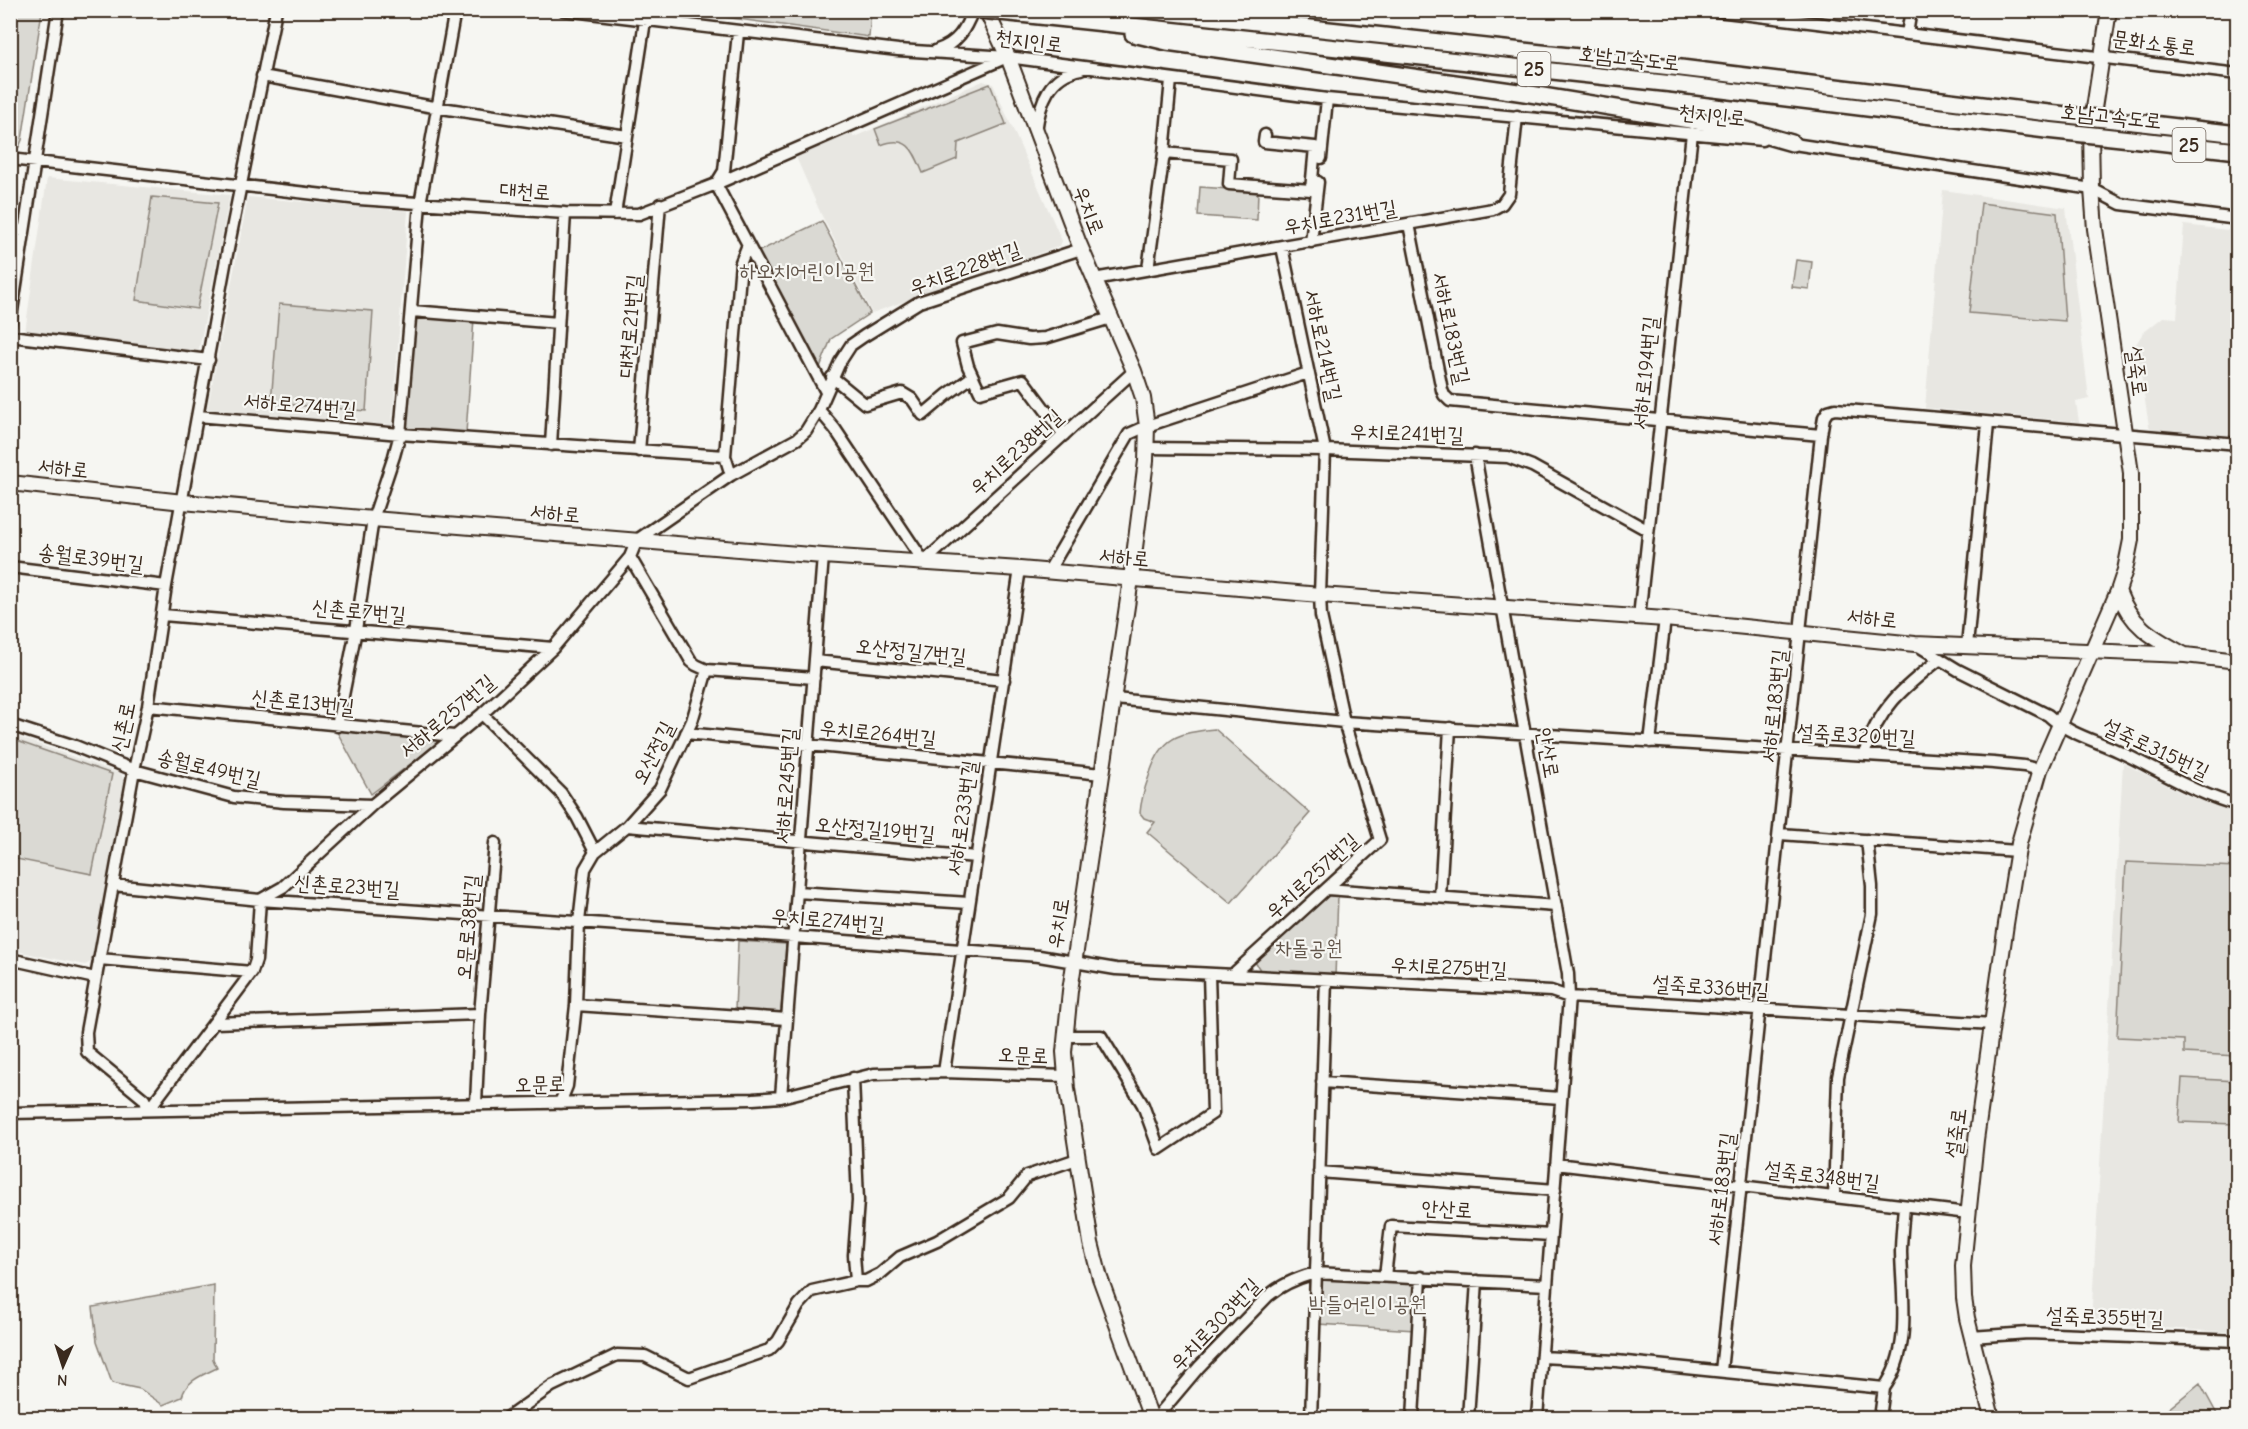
<svg xmlns="http://www.w3.org/2000/svg" width="2248" height="1429" font-family="'Comic Neue','Poor Story',sans-serif">
<style>
.built{fill:#e8e7e2}
.green{fill:#dad9d3;stroke:#8a8278;stroke-width:1.5}
.lines{fill:none;stroke-linecap:round;stroke-linejoin:round}
.minor-casing{stroke:#3b2a1e;stroke-width:15}
.major-casing{stroke:#3b2a1e;stroke-width:18}
.highway-casing{stroke:#3b2a1e;stroke-width:20}
.minor{stroke:#f6f6f2;stroke-width:10}
.major{stroke:#f6f6f2;stroke-width:14}
.highway{stroke:#f6f6f2;stroke-width:15}
.highway-bridge-casing{stroke:#3b2a1e;stroke-width:20;stroke-linecap:butt}
.highway-bridge{stroke:#f6f6f2;stroke-width:15}
.labels{text-anchor:middle;stroke-width:4.5;stroke-linejoin:round;paint-order:stroke}
.shield{fill:#f6f6f2;stroke:#73675e;stroke-width:1.5}
.shield-label{font-size:20px;font-weight:bold;fill:#3b2a1e}
.street-label{font-size:21px;fill:#3b2a1e;stroke:#f6f6f2}
.park-label{font-size:21px;fill:#63564b;stroke:#f6f6f2}
</style>
<rect width="100%" height="100%" fill="#f6f6f2"/>
<filter id="ink" filterUnits="userSpaceOnUse"><feTurbulence type="fractalNoise" baseFrequency=".0167" numOctaves="2"/><feDisplacementMap in="SourceGraphic" scale="12" xChannelSelector="R" yChannelSelector="G"/><feConvolveMatrix kernelMatrix="1 2 1 2 8 2 1 2 1" color-interpolation-filters="sRGB"/></filter>
<g filter="url(#ink)">
<path class="built" d="M983 81 993 84 1062 241 1060 246 872 313 821 214 796 157 852 133 854 137Z
M47 178 230 195 198 354 25 332Z
M1943 190 2066 208 2089 399 2076 402 2079 422 1925 408Z
M248 197 408 211 392 425 207 411Z
M2184 225 2237 231V439L2155 433 2149 426 2136 344 2143 333 2163 317 2177 318Z
M10 734 121 774 126 783 91 962 85 965 11 950Z
M2123 763 2186 795 2237 813V1333L2091 1323Z"/>
<path class="green" d="M858 10 871 12 869 37 680 11Z
M10 11H42L22 140 19 147 10 148Z
M990 84 1006 124 958 143 957 159 923 173C914 152 909 134 881 145L875 129Z
M1200 187 1258 191 1257 220 1198 216Z
M152 197 218 203 197 309 136 300Z
M1981 203 2057 213 2065 321 1969 313Z
M822 221 870 313 831 339 819 370 755 253Z
M1796 260 1812 262 1809 289 1792 287Z
M279 304 373 311 366 411 271 403Z
M420 314 474 319 466 433 404 429 414 319Z
M1215 729 1310 813 1231 903 1147 832 1155 822 1144 818 1140 813C1141 800 1145 787 1149 776 1161 737 1177 733 1215 729Z
M336 730 442 740 371 794Z
M11 739 112 774 92 874 11 858Z
M2126 862 2237 867V1056L2184 1053V1040L2117 1037Z
M1338 895 1335 976 1262 973 1255 962 1326 896Z
M738 941 786 944 781 1012 735 1010Z
M2182 1078 2237 1081 2235 1124 2179 1122Z
M1321 1278 1417 1284 1415 1330 1318 1324Z
M214 1285 213 1359 217 1368C203 1375 186 1380 182 1397L163 1405 140 1389 112 1383 97 1341 93 1307Z
M2200 1383 2219 1418H2160L2161 1415Z"/>
<g class="lines">
<g class="minor-casing">
<path id="minor" d="M276 10 226 259 166 586 148 706 134 770 86 1032 87 1052 144 1099 149 1109 252 972 256 960 260 900 283 887 372 805 482 714 553 648 630 557 637 540 731 475 797 439 806 431 819 410 840 362 851 345 864 336 919 302 1081 249
M564 10 898 50 1008 57 1327 99 1762 140
M1709 10 2238 74
M738 33 724 171 716 184 826 392
M1907 34 1911 10
M937 50C958 43 965 30 973 10
M262 76 428 106 627 136
M1036 131C1040 102 1049 75 1081 69
M1787 143 2092 189 2121 204 2238 219
M1164 153 1231 159 1229 184 1311 190 1315 147 1264 142 1265 135
M1321 158 1327 99
M10 159 359 199 565 213 639 214 716 184 1005 58
M615 214 645 21
M1409 224 1442 390 1444 395 1450 401 1821 435 1721 1371
M10 229 24 231
M1311 242 1318 182
M1148 269 1164 153 1171 80
M1094 279 1493 209 1502 204 1509 194 1517 116
M412 311 558 323
M10 324 58 10
M10 336 209 360
M832 377 865 404 902 393 912 399 923 415 948 394 972 377
M819 410 835 429 924 562 1134 371
M198 416 400 434 725 456
M1064 435 1023 380 980 392 968 366 962 343 997 334 1029 339 1045 338 1111 318
M1821 435 1824 417 1828 411 1835 409 2238 444
M551 445 565 213
M1147 448 1325 450 1508 457 1532 466 1647 530
M639 451 660 204
M1475 455 1568 974 1569 997 1537 1418
M731 475 725 456 741 262 747 247
M10 567 166 586
M1048 572 1129 434 1147 426 1308 373
M163 615 553 648
M1639 617 1692 133
M1917 645 1958 670 2048 715C2067 733 2094 740 2118 751 2157 769 2195 794 2238 805
M1967 646 1988 424
M815 661 1004 680
M707 670 814 678
M1115 699 1344 722 1994 763 2024 766 2040 770
M148 706 454 736
M482 714 561 793 577 817 595 852
M10 725 75 746 134 770 234 797 284 802 372 805
M337 726 356 630 373 519 394 456 400 434 420 204 455 10
M686 733 1102 774
M1650 742 1665 619
M1864 755C1877 709 1904 687 1940 659
M627 826 976 857
M1780 834 2017 851
M113 885 260 900 794 937 1039 956 1116 969 1551 991 1569 997 1992 1024
M1327 889 1556 906
M797 892 969 903
M1440 897 1450 728
M10 959 95 978
M99 959 252 972
M1232 975 1380 840 1344 722 1321 616 1320 595 1325 450 1282 247
M576 1005 787 1019
M215 1023 480 1014
M1065 1036H1101L1143 1105 1159 1149 1213 1113 1209 974
M944 1072 1020 569
M853 1078 858 1201 854 1255 856 1281
M1322 1082 1561 1098
M781 1097 823 556
M560 1103 567 1086 576 1005 579 922 585 869 595 852 627 826 660 789 692 721 707 670 696 665 691 661 630 557
M476 1104 480 1014 495 843
M10 1113 753 1099 781 1097 874 1074 944 1072 1066 1076
M1556 1164 1968 1213
M1319 1172 1555 1190
M1834 1197 1838 1077 1872 914V886L1867 840
M1385 1276 1391 1226 1551 1235
M1971 1337 2028 1333 2238 1341
M1542 1357 1616 1361 1884 1388
M1884 1388C1912 1350 1902 1296 1901 1252 1901 1237 1903 1221 1904 1206
M507 1418 552 1386 617 1355 645 1356 689 1378 769 1350 778 1341 799 1305 812 1291 856 1281H866L880 1274 900 1257 937 1241 1009 1198 1027 1176 1077 1159
M1156 1418 1199 1367 1268 1296C1282 1284 1297 1278 1315 1273L1547 1285
M1311 1418 1326 980
M1413 1418 1421 1277
M1468 1418 1477 1281
M1880 1418 1884 1388"/>
</g>
<g class="major-casing">
<path id="major" d="M986 10 1008 57 1078 241 1134 371 1143 398 1147 426 1146 461 1131 579 1070 991 1064 1052 1067 1089 1091 1243 1100 1278 1151 1418
M10 483 183 502 373 519 823 556 1020 569 1320 595 1665 619 1915 644 2185 655 2238 661
M2118 591C2131 626 2152 637 2183 654
M1992 1418 1967 1318 1964 1298 1963 1266 1976 1140 2006 924 2019 843 2040 770 2118 591 2125 570 2131 540V473L2095 229 2092 189 2091 128 2109 10"/>
</g>
<g class="highway-casing">
<path id="highway" d="M1146 10 1681 68 2048 113
M1020 14 1673 84 2046 130
M1133 34 1167 42 1518 92 1739 128 1792 143
M2143 123 2238 134
M2140 140 2238 151"/>
</g>
<use href="#minor" class="minor"/>
<use href="#major" class="major"/>
<use href="#highway" class="highway"/>
<g class="highway-bridge-casing">
<path id="highway-bridge" d="M979 10 1020 14
M2048 113 2143 123
M2046 130 2140 140"/>
</g>
<use href="#highway-bridge" class="highway-bridge"/>
</g>
</g>
<g class="labels">
<g class="shield">
<rect x="1517.5" y="52" width="33" height="34" rx="4.5"/>
<rect x="2172.5" y="128" width="33" height="34" rx="4.5"/>
</g>
<g class="shield-label">
<text x="1534" y="76">25</text>
<text x="2189" y="152">25</text>
</g>
<g class="street-label">
<text transform="translate(1029 41) rotate(7)" y="7">천지인로</text>
<text transform="translate(2154 43) rotate(7)" y="7">문화소통로</text>
<text transform="translate(1629 58) rotate(6)" y="7">호남고속도로</text>
<text transform="translate(1712 115) rotate(6)" y="7">천지인로</text>
<text transform="translate(2111 116) rotate(6)" y="7">호남고속도로</text>
<text transform="translate(525 191) rotate(4)" y="7">대천로</text>
<text transform="translate(1089 210) rotate(69)" y="7">우치로</text>
<text transform="translate(1340 217) rotate(-10)" y="7">우치로231번길</text>
<text transform="translate(965 268) rotate(-20)" y="7">우치로228번길</text>
<text transform="translate(630 326) rotate(-85)" y="7">대천로21번길</text>
<text transform="translate(1451 328) rotate(78)" y="7">서하로183번길</text>
<text transform="translate(1323 345) rotate(78)" y="7">서하로214번길</text>
<text transform="translate(2137 371) rotate(82)" y="7">설죽로</text>
<text transform="translate(1645 373) rotate(-84)" y="7">서하로194번길</text>
<text transform="translate(300 405) rotate(5)" y="7">서하로274번길</text>
<text transform="translate(1407 433) rotate(2)" y="7">우치로241번길</text>
<text transform="translate(1016 452) rotate(-42)" y="7">우치로238번길</text>
<text transform="translate(63 468) rotate(6)" y="7">서하로</text>
<text transform="translate(555 513) rotate(5)" y="7">서하로</text>
<text transform="translate(1124 557) rotate(5)" y="7">서하로</text>
<text transform="translate(91 558) rotate(7)" y="7">송월로39번길</text>
<text transform="translate(359 611) rotate(5)" y="7">신촌로7번길</text>
<text transform="translate(1872 618) rotate(6)" y="7">서하로</text>
<text transform="translate(911 651) rotate(6)" y="7">오산정길7번길</text>
<text transform="translate(303 702) rotate(6)" y="7">신촌로13번길</text>
<text transform="translate(1774 706) rotate(-84)" y="7">서하로183번길</text>
<text transform="translate(447 716) rotate(-40)" y="7">서하로257번길</text>
<text transform="translate(123 727) rotate(-78)" y="7">신촌로</text>
<text transform="translate(878 733) rotate(6)" y="7">우치로264번길</text>
<text transform="translate(1856 735) rotate(3)" y="7">설죽로320번길</text>
<text transform="translate(2156 749) rotate(25)" y="7">설죽로315번길</text>
<text transform="translate(653 753) rotate(-63)" y="7">오산정길</text>
<text transform="translate(1548 753) rotate(80)" y="7">안산로</text>
<text transform="translate(209 768) rotate(13)" y="7">송월로49번길</text>
<text transform="translate(786 786) rotate(-86)" y="7">서하로245번길</text>
<text transform="translate(962 818) rotate(-82)" y="7">서하로233번길</text>
<text transform="translate(875 829) rotate(5)" y="7">오산정길19번길</text>
<text transform="translate(1312 876) rotate(-42)" y="7">우치로257번길</text>
<text transform="translate(347 886) rotate(4)" y="7">신촌로23번길</text>
<text transform="translate(828 920) rotate(5)" y="7">우치로274번길</text>
<text transform="translate(1058 923) rotate(-81)" y="7">우치로</text>
<text transform="translate(468 927) rotate(-85)" y="7">오문로38번길</text>
<text transform="translate(1449 967) rotate(3)" y="7">우치로275번길</text>
<text transform="translate(1711 987) rotate(4)" y="7">설죽로336번길</text>
<text transform="translate(1023 1055) rotate(2)" y="7">오문로</text>
<text transform="translate(540 1084) rotate(-1)" y="7">오문로</text>
<text transform="translate(1956 1133) rotate(-83)" y="7">설죽로</text>
<text transform="translate(1822 1176) rotate(7)" y="7">설죽로348번길</text>
<text transform="translate(1721 1189) rotate(-83)" y="7">서하로183번길</text>
<text transform="translate(1447 1209) rotate(3)" y="7">안산로</text>
<text transform="translate(2105 1317) rotate(2)" y="7">설죽로355번길</text>
<text transform="translate(1215 1324) rotate(-46)" y="7">우치로303번길</text>
</g>
<g class="park-label">
<text x="807" y="278">하오치어린이공원</text>
<text x="1309" y="955">차돌공원</text>
<text x="1368" y="1311">박들어린이공원</text>
</g>
</g>
<rect width="2248" height="1429" fill="none" stroke="#f6f6f2" stroke-width="36"/>
<rect x="18" y="18" width="2212" height="1393" fill="none" stroke="#3b2a1e" stroke-width="2" filter="url(#ink)"/>
<g transform="translate(63 1366) rotate(183)" stroke="#f6f6f2" stroke-width="4.5" paint-order="stroke">
<path d="M0-4.5L10 22L0 15L-10 22Z" fill="#3b2a1e"/>
<text y="-9" font-size="16" font-weight="bold" text-anchor="middle" fill="#3b2a1e">N</text>
</g>
</svg>
